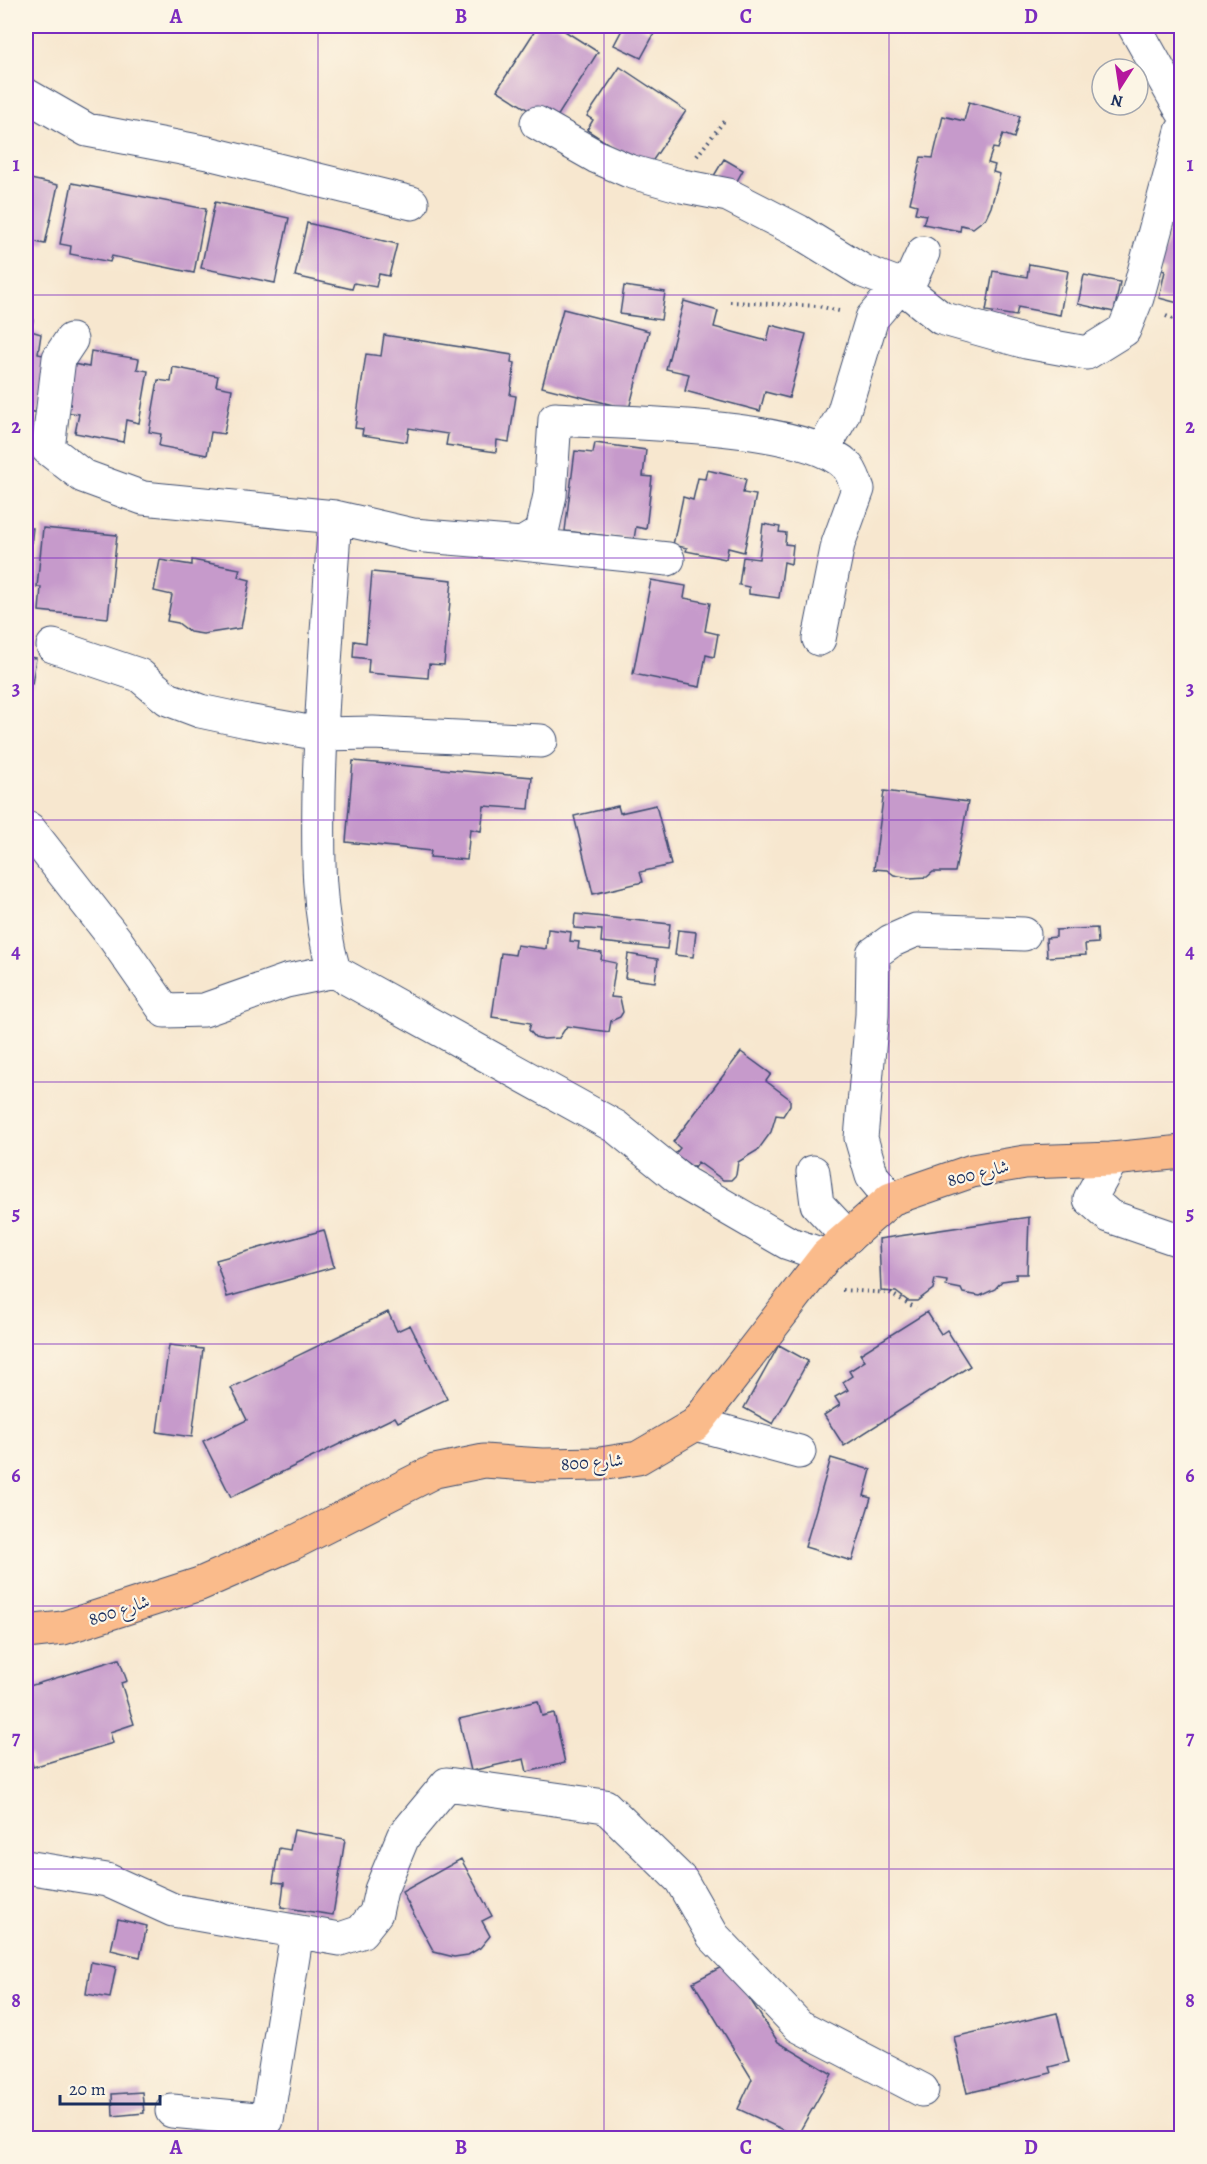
<svg xmlns="http://www.w3.org/2000/svg" width="1207" height="2164" font-family="Alegreya,Amiri,serif">
<style>
.building{fill:#c69acb}
.lines{fill:none;stroke-linecap:round;stroke-linejoin:round}
.minor-casing{stroke:#3c4b6f;stroke-width:35}
.major-casing{stroke:#3c4b6f;stroke-width:35}
.path{stroke:#3c4b6f;stroke-width:4;stroke-dasharray:1.5 4.5;stroke-linecap:butt}
.minor{stroke:#fff;stroke-width:33}
.major{stroke:#fabb8b;stroke-width:33}
.grid{fill:none;stroke:#7b2cbf;stroke-width:1.5;stroke-opacity:0.55}
.labels{text-anchor:middle;stroke-width:4.5;stroke-linejoin:round;paint-order:stroke}
.street-label{font-size:18px;fill:#1b2f5e;stroke:#fcf5e5}
.neatline{fill:none;stroke:#7b2cbf;stroke-width:2}
.grid-label{font-size:20px;text-anchor:middle;font-weight:bold;fill:#7b2cbf}
</style>
<rect width="100%" height="100%" fill="#fcf5e5"/>
<filter id="ink" filterUnits="userSpaceOnUse"><feTurbulence type="fractalNoise" baseFrequency=".0167" numOctaves="2"/><feDisplacementMap in="SourceGraphic" scale="12" xChannelSelector="R" yChannelSelector="G"/><feConvolveMatrix kernelMatrix="1 2 1 2 8 2 1 2 1" color-interpolation-filters="sRGB"/></filter>
<filter id="wash" filterUnits="userSpaceOnUse"><feTurbulence type="fractalNoise" baseFrequency=".008" numOctaves="4" result="noise"/><feDisplacementMap in="SourceGraphic" scale="24" xChannelSelector="R" yChannelSelector="G"/><feGaussianBlur stdDeviation="1.35" result="paint"/><feColorMatrix in="noise" values="0 0 0 0 0 0 0 0 0 0 0 0 0 0 0 0 0 1.4 0 .05"/><feComposite in="paint" operator="in"/></filter>
<g filter="url(#wash)">
<rect width="100%" height="100%" fill="#f7e7cf"/>
<g id="blocks">
<path class="building" d="M538 26H557L598 52 552 125 497 90Z
M624 26H638L654 34 641 58 614 45Z
M620 67 686 111 647 169 587 130 593 120 587 116Z
M969 102 1020 116 1014 138 1003 134 998 149 993 148 988 163 995 165 993 172 1000 174 991 207 986 218 973 228 961 225 960 231 923 224 926 215 915 213 917 205 910 203 921 157 933 158 943 116 964 121Z
M724 159 743 170 732 190 712 179Z
M26 178 58 185 45 244 26 240Z
M72 183 206 209 194 273 112 256 110 262 70 254 71 246 60 244Z
M1182 195V304L1159 298 1165 271 1158 269Z
M215 202 289 218 275 283 201 268Z
M307 223 397 244 389 276 379 274 376 287 354 283 352 289 295 276Z
M1029 264 1068 271 1060 315 1018 307 1016 316 986 311 993 271 1027 277Z
M1084 275 1120 282 1114 312 1078 304Z
M624 286 665 292 661 320 620 314Z
M684 301 718 311 714 327 767 341 771 325 806 334 789 398 765 392 760 411 685 391 689 374 666 369Z
M563 309 649 331 629 409 542 387Z
M26 318 33 320 31 331 41 334 38 354 48 356 38 413 30 411 27 431Z
M384 335 512 355 511 362 515 363 510 395 516 396 509 442 497 440 496 452 446 445 448 434 409 428 407 442 362 435 363 429 355 428 366 354 381 356Z
M91 351 139 359 137 369 148 371 139 423 126 420 123 442 75 433 79 414 65 412 73 364 89 367Z
M173 367 218 376 216 386 232 389 224 434 211 432 207 455 159 446 161 434 149 432 158 380 171 382Z
M595 443 646 450 643 476 652 477 646 529 636 527 634 539 565 531 575 451 593 453Z
M707 470 746 479 743 493 756 495 744 552 728 548 726 559 686 551 687 548 673 545 683 497 693 500 698 478 705 479Z
M763 524 780 527 779 532 786 533 785 544 793 545 791 564 784 562 779 598 749 594V587L739 585 743 557 759 559Z
M26 528H33L27 580H26Z
M43 528 117 535 108 618 39 611 41 587H37Z
M160 560 192 565V560L240 569 238 577 250 580 241 628 203 634 190 632 178 623 167 621 172 595 154 591Z
M372 572 452 580 444 665 429 664 428 678 368 673 369 659 353 657 354 641 366 643Z
M651 580 686 586 684 598 710 603 705 631 718 634 714 657 706 655 700 687 633 674Z
M26 657 36 658 32 684 26 683Z
M353 761 532 777 529 809 484 806 481 831 470 829 467 860 430 857 431 851 346 842Z
M884 791 968 802 955 872H933L927 877 910 878 894 875 887 870 874 869Z
M656 805 671 865 640 872 643 882 593 894 574 816 618 806 620 813Z
M575 914 670 924 667 949 601 942 602 930 574 928Z
M1097 928 1098 943 1085 944 1086 955 1047 957 1046 938 1056 937V930Z
M548 929 571 932 570 941 579 942 578 949 602 953 601 960 616 963 611 997 620 998 623 1012 620 1017 611 1021 609 1032 567 1026 559 1038 544 1039 535 1037 529 1030 531 1023 492 1017 501 953 515 955 517 945 546 949Z
M678 930 696 932 693 957 675 955Z
M628 954 658 959 655 982 625 978Z
M741 1052 771 1074 766 1081 790 1099V1105L783 1116 776 1115 771 1132 758 1150 738 1162 736 1175 731 1180H723L698 1162 694 1168 675 1154 680 1148 673 1142Z
M1029 1217 1027 1274H1016V1279L1002 1281 995 1289 980 1296 963 1293 961 1289 946 1286 947 1281 935 1279 933 1289 917 1301H908L896 1292 881 1291 879 1239Z
M324 1230 334 1267 227 1297 216 1260Z
M388 1312 397 1331 410 1325 447 1399 398 1422 395 1417 231 1497 203 1441 247 1420 231 1388Z
M927 1312 941 1334 947 1330 970 1366 844 1446 824 1415 840 1405 835 1397 848 1390 843 1382 852 1376 849 1371 865 1361 860 1354Z
M169 1345 203 1349 192 1437 157 1432Z
M779 1345 808 1361 773 1424 744 1408Z
M831 1458 871 1470 864 1496 871 1498 852 1561 805 1547Z
M119 1659 127 1681 121 1683 134 1724 110 1732 113 1743 33 1767 30 1754 26 1756V1687Z
M538 1701 542 1716 554 1713 565 1763 527 1772 524 1759 471 1771 459 1719Z
M294 1830 345 1839 333 1915 281 1907 284 1883 273 1882 279 1848 290 1850Z
M461 1859 492 1916 482 1921 490 1936 480 1948 468 1955 454 1957 434 1952 402 1892Z
M118 1919 147 1926 140 1957 111 1950Z
M91 1962 116 1967 110 1998 86 1994Z
M727 1964 778 2042 832 2074 797 2136 738 2109 752 2079 693 1982Z
M1057 2013 1069 2062 1049 2067 1051 2073 967 2093 954 2037Z
M142 2092 144 2113 113 2116 112 2094Z"/>
</g>
</g>
<g filter="url(#ink)">
<use href="#blocks" fill-opacity="0" stroke="#3c4b6f" stroke-width="1.5"/>
<g class="lines">
<g class="minor-casing">
<path id="minor" d="M1134 26 1182 111
M26 95 87 130 208 153 412 203
M537 123 597 157 629 171 682 186 728 195 798 231 863 271 900 285 941 318 1026 342 1087 353 1124 330 1137 298 1182 131
M71 340 59 358 48 449 83 476 143 498 335 517
M823 450 843 414 872 318 900 285 912 277 923 253
M522 544 668 559
M819 639 838 544 858 489C855 482 852 471 846 465 803 423 618 423 555 419L550 495 542 532 522 544 413 535 335 517C329 608 321 699 319 791 318 852 317 912 334 971L616 1127 686 1184 788 1243 826 1256
M53 646 139 675 168 699 200 711 247 721 320 734 373 733 541 741
M29 829 115 939 165 1011 204 1010 286 981 334 971
M1112 1159 1090 1199 1109 1216 1182 1241
M813 1172 817 1204 848 1237
M891 1199 872 1176 861 1138 872 1015 873 954 891 941 916 930 1024 934
M696 1424 799 1452
M26 1867 107 1880 173 1910 340 1939 361 1932 376 1913 381 1890 403 1837 447 1784 605 1806 681 1880 713 1936 799 2026 922 2090
M172 2111 267 2120 297 1932"/>
</g>
<g class="major-casing">
<path id="major" d="M26 1632 63 1628 200 1584 291 1544 435 1471 484 1461 542 1465 600 1464 638 1458 696 1424 826 1256 891 1199 972 1171 1025 1162 1112 1159 1182 1152"/>
</g>
<path class="path" d="M697 156 724 121
M730 302 818 306 839 311
M1166 316 1182 323
M842 1290 890 1293 916 1308"/>
<use href="#minor" class="minor"/>
<use href="#major" class="major"/>
</g>
</g>
<path class="grid" d="M318 26V2138M604 26V2138M889 26V2138M26 295H1182M26 558H1182M26 820H1182M26 1082H1182M26 1344H1182M26 1606H1182M26 1869H1182"/>
<g class="labels">
<g class="street-label">
<text transform="translate(978 1173) rotate(-14)" y="6">شارع 800</text>
<text transform="translate(592 1462) rotate(-4)" y="6">شارع 800</text>
<text transform="translate(119 1610) rotate(-18)" y="6">شارع 800</text>
</g>
</g>
<rect width="1207" height="2164" fill="none" stroke="#fcf5e5" stroke-width="66"/>
<g transform="translate(1120 87) rotate(192)"><circle r="28" fill="#fcf5e5" stroke="#a2a6af" stroke-width="1.5"/>
<path d="M0-4.5L10 22L0 15L-10 22Z" fill="#b5179e"/>
<text y="-9" font-size="16" font-weight="bold" text-anchor="middle" fill="#1b2f5e">N</text>
</g>
<path d="M60 2095v9h100v-9" fill="none" stroke="#1b2f5e" stroke-width="3"/>
<text x="69" y="2095" font-size="18" fill="#1b2f5e" stroke="#fcf5e5" stroke-width="4.5" paint-order="stroke">20 m</text>
<rect x="33" y="33" width="1141" height="2098" class="neatline"/>
<g class="grid-label">
<text x="176" y="23">A</text>
<text x="461" y="23">B</text>
<text x="746" y="23">C</text>
<text x="1031" y="23">D</text>
<text x="16" y="171">1</text>
<text x="1190" y="171">1</text>
<text x="16" y="433">2</text>
<text x="1190" y="433">2</text>
<text x="16" y="695">3</text>
<text x="1190" y="695">3</text>
<text x="16" y="958">4</text>
<text x="1190" y="958">4</text>
<text x="16" y="1220">5</text>
<text x="1190" y="1220">5</text>
<text x="16" y="1482">6</text>
<text x="1190" y="1482">6</text>
<text x="16" y="1744">7</text>
<text x="1190" y="1744">7</text>
<text x="16" y="2007">8</text>
<text x="1190" y="2007">8</text>
<text x="176" y="2154">A</text>
<text x="461" y="2154">B</text>
<text x="746" y="2154">C</text>
<text x="1031" y="2154">D</text>
</g>
</svg>
